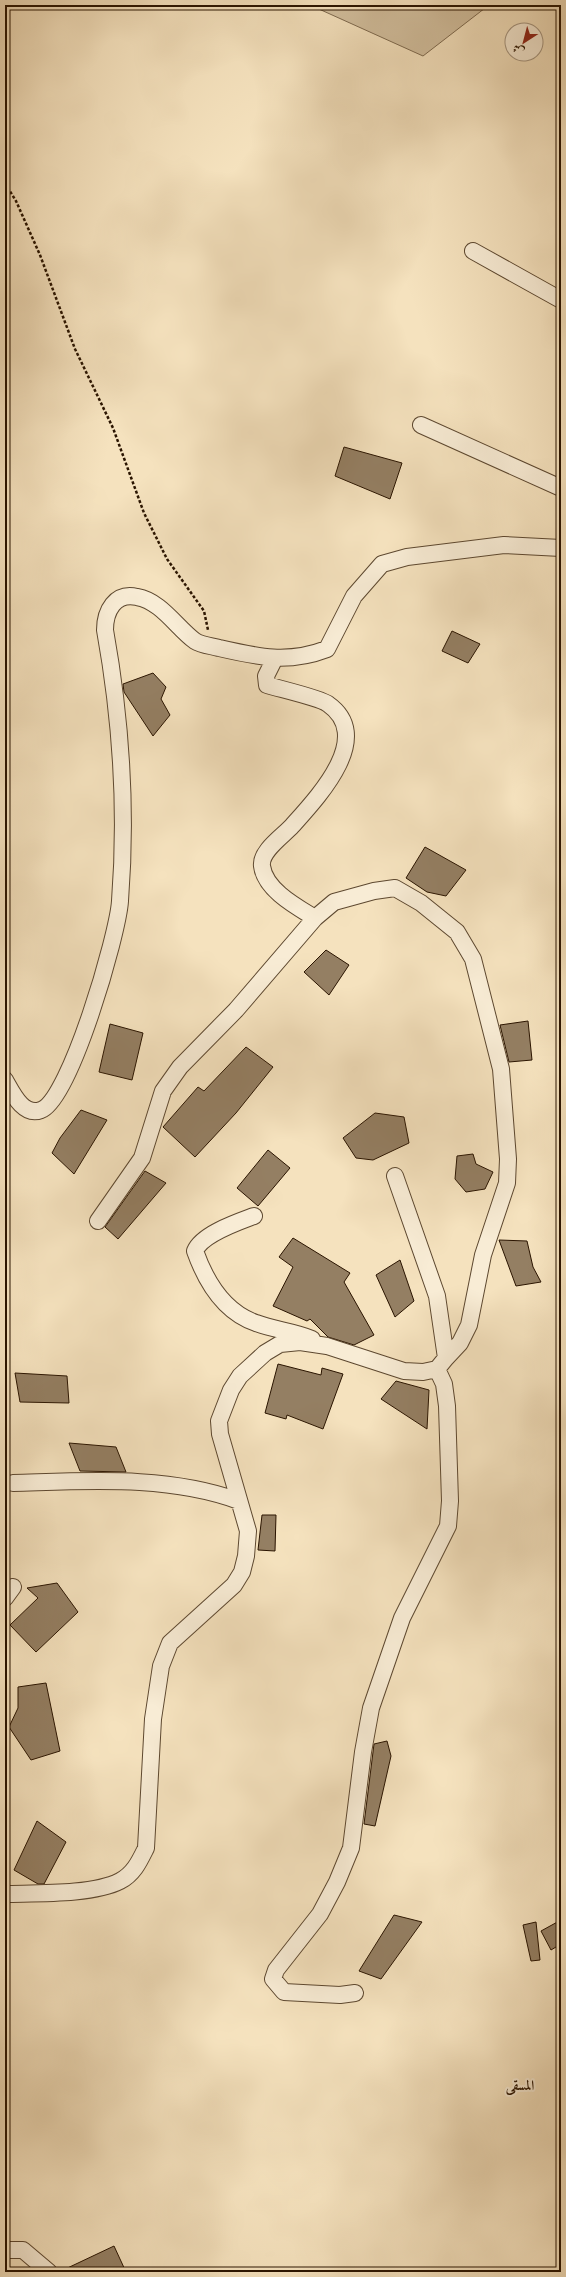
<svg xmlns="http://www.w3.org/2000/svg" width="566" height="2277" font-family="'IM FELL English',Amiri,serif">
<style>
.green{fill:#d2bf9e;stroke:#7e6a4f}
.building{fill:#947f63;stroke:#2a1400}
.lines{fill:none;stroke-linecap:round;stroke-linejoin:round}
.street-casing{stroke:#5d4830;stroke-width:18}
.path{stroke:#2a1400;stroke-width:2.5;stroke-dasharray:3 2;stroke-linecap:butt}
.street{stroke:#f8ecd5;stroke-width:16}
.labels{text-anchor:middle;stroke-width:4;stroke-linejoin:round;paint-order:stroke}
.quarter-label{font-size:14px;font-weight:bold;fill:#2a1400;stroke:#f8ecd5}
</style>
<rect width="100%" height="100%" fill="#f5e2be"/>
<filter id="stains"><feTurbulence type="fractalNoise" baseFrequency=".005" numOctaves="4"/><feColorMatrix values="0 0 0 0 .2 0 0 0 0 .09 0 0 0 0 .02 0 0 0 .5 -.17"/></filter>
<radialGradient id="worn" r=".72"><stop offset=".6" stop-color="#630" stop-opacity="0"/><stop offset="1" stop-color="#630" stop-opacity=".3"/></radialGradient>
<path class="green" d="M310 5H489L423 56Z"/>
<path class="building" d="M344 447 402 463 390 499 335 476Z
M452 631 480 644 468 663 442 651Z
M153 673 166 687 161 699 170 715 153 736 124 692 123 684Z
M425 847 466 870 446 896 427 892 406 878Z
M326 950 349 965 329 995 304 972Z
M528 1021 532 1060 509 1062 500 1025Z
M110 1024 143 1033 132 1080 99 1072Z
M246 1047 273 1067 236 1113 195 1157 163 1127 198 1087 204 1091Z
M81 1110 107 1120 74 1174 52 1153 60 1138Z
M375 1113 404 1117 409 1143 373 1160 356 1158 343 1138Z
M268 1150 290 1168 258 1206 237 1188Z
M473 1154 476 1164 493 1172 485 1189 466 1192 455 1179 457 1156Z
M145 1171 166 1183 118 1239 105 1227Z
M293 1238 350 1273 344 1282 374 1335 354 1345 328 1337 310 1319 307 1321 273 1306 293 1267 279 1257Z
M499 1240 527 1241 533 1267 541 1282 516 1286Z
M400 1260 414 1301 395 1317 376 1275Z
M278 1364 321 1375 322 1368 343 1374 323 1429 287 1415 286 1419 265 1413Z
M15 1373 67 1376 69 1403 20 1402Z
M396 1381 429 1390 427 1429 381 1399Z
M69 1443 116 1447 126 1472 80 1471Z
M262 1515H276L275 1551 258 1550Z
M57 1583 78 1612 36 1652 10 1625 38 1598 27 1588Z
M46 1683 60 1751 31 1760 9 1727 18 1708V1687Z
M387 1741 391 1756 375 1826 364 1824 374 1744Z
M37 1821 66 1842 44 1884H38L14 1870Z
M394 1915 422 1922 381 1979 359 1971Z
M561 1920V1944L551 1950 541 1931Z
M536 1922 540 1960 531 1961 523 1925Z
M114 2246 126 2272H59Z"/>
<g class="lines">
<g class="street-casing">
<path id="street" d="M473 251 561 300
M421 425 561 488
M275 658 266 676 267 685C280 689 320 698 328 704 375 737 318 797 292 826 283 836 260 851 262 866 265 890 297 907 315 918
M5 1080C12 1092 23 1117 41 1110 70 1100 118 934 120 901 127 811 121 719 105 630 105 611 115 592 137 597 161 601 177 628 195 641 201 645 212 646 219 648 258 657 288 664 327 649L354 596 382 564 407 557 504 545 561 548
M395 1176 437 1296 446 1358
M254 1216C238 1222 202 1234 195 1251 206 1282 224 1312 256 1323 274 1330 293 1331 312 1339
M13 1483C88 1481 168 1475 239 1501
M5 1598 13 1587
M5 1894C36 1893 93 1895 120 1881 134 1874 140 1860 146 1848L153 1719 161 1666 170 1643 234 1585 242 1572 246 1556 248 1531 220 1434 219 1421 231 1390 240 1376 265 1353 280 1344 300 1342 327 1346 404 1371 423 1372 437 1369 446 1358 460 1343 469 1325 483 1255 507 1183 508 1159 501 1069 473 959 457 932 421 903 395 888 374 891 334 902 315 918 236 1010 180 1067 163 1091 142 1158 98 1221
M355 1993 340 1995 284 1992 273 1979 276 1970 320 1914 337 1882 351 1848 363 1752 371 1708 402 1618 448 1526 450 1501 447 1406 444 1384 437 1369
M5 2250H23L49 2272"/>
</g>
<path class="path" d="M5 183 16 201 40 255 75 349 113 428 144 513 167 559 204 611 208 630"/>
<use href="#street" class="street"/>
</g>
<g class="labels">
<g class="quarter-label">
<text x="520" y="2090">المسقى</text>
</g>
</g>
<rect width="566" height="2277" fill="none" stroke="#f5e2be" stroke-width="20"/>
<rect x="6" y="6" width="554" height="2265" fill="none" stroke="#2a1400" stroke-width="2"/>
<rect x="10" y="10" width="546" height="2257" fill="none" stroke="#2a1400"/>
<g transform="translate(524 42) rotate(216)"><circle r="19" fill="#f8ecd5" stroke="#a69680"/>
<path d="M0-3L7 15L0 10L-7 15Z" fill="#8f2418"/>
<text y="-6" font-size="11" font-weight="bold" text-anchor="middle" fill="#2a1400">ش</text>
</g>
<rect width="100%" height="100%" filter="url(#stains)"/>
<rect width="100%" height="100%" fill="url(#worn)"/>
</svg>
